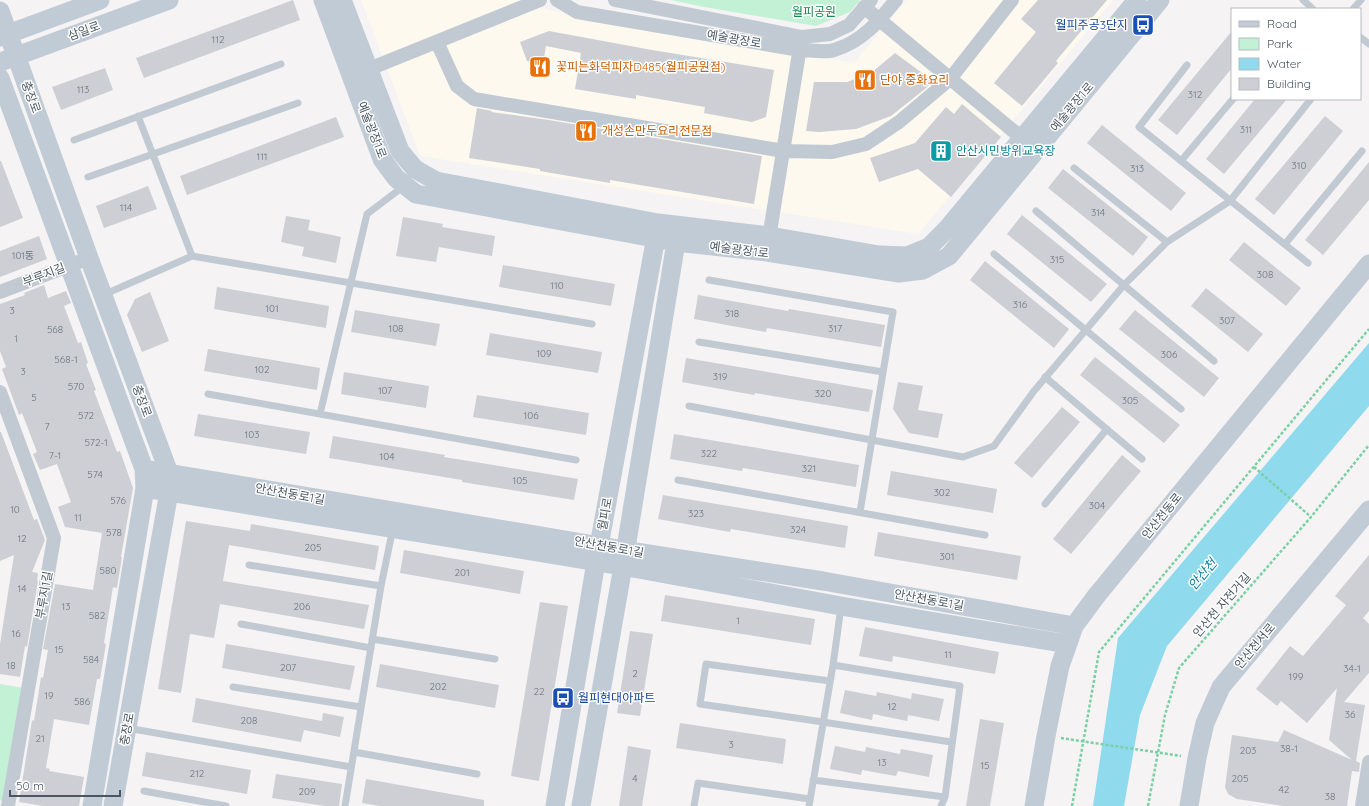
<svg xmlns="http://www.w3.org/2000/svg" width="1369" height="806" font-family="Quicksand,'Noto Sans KR',sans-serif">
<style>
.commercial{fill:#fdf9ef}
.green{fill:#c3f1d5}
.water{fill:#90daee}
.building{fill:#cdcfd5}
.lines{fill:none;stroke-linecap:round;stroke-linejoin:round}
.path{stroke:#7ad0a6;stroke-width:2.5;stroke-dasharray:3 2;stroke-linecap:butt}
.lane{stroke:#c1cad2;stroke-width:7}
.street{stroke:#c1cad2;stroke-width:14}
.secondary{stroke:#c1cbd6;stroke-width:19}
.labels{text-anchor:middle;stroke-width:3;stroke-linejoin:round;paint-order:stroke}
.number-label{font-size:10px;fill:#6b747e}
.park-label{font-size:12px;fill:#17864f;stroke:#fff}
.transit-label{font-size:12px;fill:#164399;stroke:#fff;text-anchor:end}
.street-label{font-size:12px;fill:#4a5661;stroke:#fff}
.food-label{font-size:12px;fill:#c56008;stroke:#fff;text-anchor:start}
.culture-label{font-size:12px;fill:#0d838f;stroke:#fff;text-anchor:start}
.water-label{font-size:13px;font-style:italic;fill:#0c7c9b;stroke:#fff}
</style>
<rect width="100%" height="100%" fill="#f5f3f3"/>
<path class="commercial" d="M361 0H538L542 9 854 63 906 0H1113L918 234 420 156Z"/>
<path class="green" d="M671 0H860L850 12 816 26 704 7Z
M0 684 24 688 6 798 0 801Z"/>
<path class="water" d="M1369 343V406L1167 646 1140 715 1124 806H1093L1118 638Z"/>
<path class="building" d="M293 0 300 20 144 78 136 58Z
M1038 0H1107L1056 61 1058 63 1022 106 994 83 1036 32 1021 19Z
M549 31 652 50 774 70 766 117 752 122 704 113 705 107 636 95V99L575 89 581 53 546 46 543 64 527 61 520 42Z
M1232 31V68L1177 135 1158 120Z
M895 53 933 81 925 89 891 116 856 129 819 132 806 131 814 82H847L871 73Z
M105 68 113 90 61 110 52 87Z
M1255 99H1287L1224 174 1206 159Z
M962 104 1001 137 951 197 918 169 879 182 870 158 915 143 946 107 954 114Z
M477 108 492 111 491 112 549 120 762 156 754 204 610 180V183L540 171V169L469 158Z
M1325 116 1343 131 1274 215 1255 199Z
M336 117 344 137 187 195 180 176Z
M1102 125 1186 193 1171 211 1087 143Z
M0 161H1L23 218 0 227Z
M1369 162V200L1323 255 1305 240Z
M1063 169 1148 237 1133 256 1048 188Z
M148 186 157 209 104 228 96 206Z
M1022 215 1107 284 1091 302 1007 234Z
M286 216 310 220 308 230 341 237 336 263 302 256 304 247 281 242Z
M403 217 443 224 442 227 495 236 492 256 439 247 436 262 396 256Z
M39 236 47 259 0 277V251Z
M1244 242 1301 288 1286 306 1229 260Z
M985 261 1069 329 1054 348 970 280Z
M503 265 615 284 611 306 499 287Z
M44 285 48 298 66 291 71 303 64 306 78 343 81 342 88 363 86 364 96 390 94 391 117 452 120 451 133 488 121 557H122L117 588 113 587 104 643 106 644 100 679H97L89 725 54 719 46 768 50 769 49 771 84 777 79 806H43L19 802 32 720 34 721 41 677 43 678 48 650 43 649 55 584 93 590 102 533 65 527 58 507 71 502 57 464 40 470 33 454 37 452 22 413 19 415 2 369 6 367 0 351V304L25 295 24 293Z
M217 287 329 306 326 328 214 309Z
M1206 288 1263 334 1248 352 1191 306Z
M150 292 169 341 142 352 127 315 135 299Z
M698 295 788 311 789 309 885 325 881 347 767 328 766 332 694 319Z
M355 310 440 324 436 346 351 332Z
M1135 310 1219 378 1204 397 1119 329Z
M490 333 602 352 598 373 486 355Z
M208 349 320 368 317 390 204 371Z
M1095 357 1180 425 1164 443 1080 375Z
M686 358 873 390 869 412 755 393 754 395 682 382Z
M344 372 429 386 426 408 341 394Z
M898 382 923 386 918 410 943 414 938 438 909 433 893 409Z
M477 395 589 413 586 435 473 417Z
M1062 407 1080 422 1032 478 1014 463Z
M198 414 310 432 306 454 194 436Z
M0 432H1L34 520 37 519 45 540 32 572 38 573 37 581H38L27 647 25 646 20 677 0 674V644L14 555 0 561Z
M674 434 859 465 856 487 743 468 742 471 670 459Z
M333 436 445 455 444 457 578 479 574 500 462 482V480L329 458Z
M1122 455 1141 471 1071 554 1053 539Z
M891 471 997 489 993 513 887 495Z
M663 495 848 526 845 548 731 529 730 532 658 519Z
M186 521 250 531 251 524 379 546 375 570 229 545 223 581 369 605 364 629 220 604 214 638 190 634 181 693 158 689Z
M878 532 1021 556 1017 580 874 556Z
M404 550 524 571 520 594 400 573Z
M1369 555V611L1363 618 1369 624V673L1344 702 1365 705 1356 761 1360 763 1359 772 1352 771 1347 806H1283L1237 799 1228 794 1225 787 1232 735 1278 742 1284 730 1352 760 1329 740 1337 688 1307 723 1281 701 1277 706 1256 689 1290 646 1303 656 1346 605 1335 596Z
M665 595 815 619 811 645 661 621Z
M540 602 568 606 539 781 511 776Z
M865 627 999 652 995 674 893 656 892 662 859 656Z
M630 631 653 634 640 716 617 713Z
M226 644 355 666 350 690 222 668Z
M380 664 499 685 495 708 376 687Z
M845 690 876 696 877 692 911 699 912 693 944 699 939 721 908 715 907 721 873 714 872 720 840 713Z
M196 698 322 721 323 713 344 717 340 737 304 730 301 742 192 722Z
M980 719 1004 723 990 806H966Z
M680 723 786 739 783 764 676 748Z
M628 746 651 750 642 806H619Z
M835 746 865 752 866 747 900 754 901 749 933 755 929 777 898 771 896 776 862 770 861 775 830 769Z
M146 752 251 770 247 794 142 776Z
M276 774 342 784 339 806H325L272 798Z
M366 779 484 800V806H380L362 803Z"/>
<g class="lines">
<path class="path" d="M1254 467 1311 517
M1061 738 1181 756
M1072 806 1099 652 1369 329
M1148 806 1165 715 1179 668 1311 517 1369 445"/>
<path class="lane" d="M1303 0 1313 9
M1353 9 1361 0
M1360 37 1369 44
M1187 65 1139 127 1308 263
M138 116 192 256
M74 140 281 64
M1181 161 1233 99
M1074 168 1167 242
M88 177 298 103
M1036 211 1214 361
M1285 244 1362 151
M994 254 1181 409
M709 280 893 312 860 512
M103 295 192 256 592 324
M699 342 883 372
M1045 377 1142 459
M208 394 576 460
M689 406 963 457 994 446 1034 391 1124 285 1167 242 1230 201 1311 99
M320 414 367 214 404 186
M678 480 985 535
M1045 504 1107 429
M249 565 381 586
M241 624 371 648
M372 639 495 659
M833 665 960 686 945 797 941 806
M830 681 706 664 700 704 823 722 951 742
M233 687 361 707
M127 728 351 767
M354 752 477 774
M813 780 945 797
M144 791 226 806
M345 806 381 586 393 528
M694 806 698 783 810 799
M809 806 833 665 841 607"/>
<path class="street" d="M557 0 577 12 800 50C809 50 825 53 834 50 862 42 879 21 896 0
M615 0 802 37 830 34 849 25 871 0
M864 7 1029 144
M437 42 457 86 474 99 784 151 832 152 866 144 899 122 950 79 1012 0
M359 73 540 0
M768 244 801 41
M0 292 89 258
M0 392 54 538 8 806
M1362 806 1369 762"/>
<path class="secondary" d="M323 0 382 159 396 178 416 194 676 242 767 252 899 273 923 270 949 256 1160 0
M342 0 400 151 415 169 436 181 658 223 770 236 879 255 907 256 929 247 946 230 1137 0
M0 11 89 258 169 473V492L113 806
M0 37 100 0
M0 62 169 0
M0 78 144 469 145 488 92 806
M144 469 624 550 823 581 1074 626
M145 488 623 566 841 606 1067 644
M555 806 596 562 658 226
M581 806 623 566 678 230
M1034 806 1046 736 1060 666 1074 626 1097 595 1369 264
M1189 806 1197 758 1205 723 1221 687 1369 510"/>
</g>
<defs>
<g id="bus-square" transform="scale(1.15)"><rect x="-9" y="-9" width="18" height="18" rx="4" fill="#1a4fb4" stroke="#fff"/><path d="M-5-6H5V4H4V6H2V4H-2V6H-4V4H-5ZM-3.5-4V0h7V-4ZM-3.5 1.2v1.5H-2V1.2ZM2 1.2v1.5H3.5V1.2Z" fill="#fff"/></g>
<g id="restaurant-square" transform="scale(1.15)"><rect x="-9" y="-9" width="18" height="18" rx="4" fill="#e8710a" stroke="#fff"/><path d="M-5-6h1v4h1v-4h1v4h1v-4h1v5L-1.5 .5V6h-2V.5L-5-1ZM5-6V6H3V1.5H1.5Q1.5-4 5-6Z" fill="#fff"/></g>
<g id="building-square" transform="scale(1.15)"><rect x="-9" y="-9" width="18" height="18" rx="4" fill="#0f9aa8" stroke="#fff"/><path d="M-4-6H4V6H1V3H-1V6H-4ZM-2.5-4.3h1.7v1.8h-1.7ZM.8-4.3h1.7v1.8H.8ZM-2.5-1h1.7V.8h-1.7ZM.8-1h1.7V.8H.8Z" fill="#fff"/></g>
</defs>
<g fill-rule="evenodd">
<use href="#bus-square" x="1143" y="25"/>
<use href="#restaurant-square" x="540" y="67"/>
<use href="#restaurant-square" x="865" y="80"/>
<use href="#restaurant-square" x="586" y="131"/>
<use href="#building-square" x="941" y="151"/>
<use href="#bus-square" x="563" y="698"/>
</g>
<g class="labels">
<g class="number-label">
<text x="218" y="43">112</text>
<text x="83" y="93">113</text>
<text x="1195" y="98">312</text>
<text x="1246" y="133">311</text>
<text x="262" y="160">111</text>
<text x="1299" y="169">310</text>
<text x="1137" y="172">313</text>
<text x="126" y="211">114</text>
<text x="1098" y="216">314</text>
<text x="23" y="259">101동</text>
<text x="1057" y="263">315</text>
<text x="1265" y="278">308</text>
<text x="557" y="289">110</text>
<text x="1020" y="308">316</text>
<text x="272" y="312">101</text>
<text x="12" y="314">3</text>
<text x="732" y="317">318</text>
<text x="1227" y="324">307</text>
<text x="396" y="332">108</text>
<text x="835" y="332">317</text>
<text x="55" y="333">568</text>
<text x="16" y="342">1</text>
<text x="544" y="357">109</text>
<text x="1169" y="358">306</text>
<text x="66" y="363">568-1</text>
<text x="262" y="373">102</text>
<text x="23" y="375">3</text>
<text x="720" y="380">319</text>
<text x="76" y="390">570</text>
<text x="385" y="394">107</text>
<text x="823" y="397">320</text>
<text x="34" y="401">5</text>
<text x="1130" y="404">305</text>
<text x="86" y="419">572</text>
<text x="531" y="419">106</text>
<text x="47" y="430">7</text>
<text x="252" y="438">103</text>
<text x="96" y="446">572-1</text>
<text x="709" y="457">322</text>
<text x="55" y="459">7-1</text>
<text x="387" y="460">104</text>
<text x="809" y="472">321</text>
<text x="95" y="478">574</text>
<text x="520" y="484">105</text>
<text x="942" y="496">302</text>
<text x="118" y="504">576</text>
<text x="1097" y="509">304</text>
<text x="15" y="513">10</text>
<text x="696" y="517">323</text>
<text x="78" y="521">11</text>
<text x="798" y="533">324</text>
<text x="114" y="536">578</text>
<text x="22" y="542">12</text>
<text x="313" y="551">205</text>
<text x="947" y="560">301</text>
<text x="108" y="574">580</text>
<text x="462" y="576">201</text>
<text x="22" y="592">14</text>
<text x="66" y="610">13</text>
<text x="302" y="610">206</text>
<text x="97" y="619">582</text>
<text x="738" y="624">1</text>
<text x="16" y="637">16</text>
<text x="59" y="653">15</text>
<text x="948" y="658">11</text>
<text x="91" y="663">584</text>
<text x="11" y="669">18</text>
<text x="288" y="671">207</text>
<text x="1352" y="672">34-1</text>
<text x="635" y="677">2</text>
<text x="1296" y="680">199</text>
<text x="438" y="690">202</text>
<text x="539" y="695">22</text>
<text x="49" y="699">19</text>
<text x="82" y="705">586</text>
<text x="892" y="710">12</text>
<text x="1350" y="718">36</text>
<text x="249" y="724">208</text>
<text x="40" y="742">21</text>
<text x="731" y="748">3</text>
<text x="1289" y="752">38-1</text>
<text x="1248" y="754">203</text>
<text x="882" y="766">13</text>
<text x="985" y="769">15</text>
<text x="197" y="777">212</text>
<text x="635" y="782">4</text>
<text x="1240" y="782">205</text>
<text x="1284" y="793">42</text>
<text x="307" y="795">209</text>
<text x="1330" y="800">38</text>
</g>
<g class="park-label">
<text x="814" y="16">월피공원</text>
</g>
<g class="transit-label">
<text x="1128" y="29">월피주공3단지</text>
<text x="578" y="702" text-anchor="start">월피현대아파트</text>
</g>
<g class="street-label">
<text transform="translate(84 31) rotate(-20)" y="4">삼일로</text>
<text transform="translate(734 39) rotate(10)" y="4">예술광장로</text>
<text transform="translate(31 97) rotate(70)" y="4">충장로</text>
<text transform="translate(1072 107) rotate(-50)" y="4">예술광장1로</text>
<text transform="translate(372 130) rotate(69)" y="4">예술광장1로</text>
<text transform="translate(739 250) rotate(7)" y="4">예술광장1로</text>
<text transform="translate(44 275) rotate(-21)" y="4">부루지길</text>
<text transform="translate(142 401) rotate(70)" y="4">충장로</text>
<text transform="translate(290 494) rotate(10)" y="4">안산천동로1길</text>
<text transform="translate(605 514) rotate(-80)" y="4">월피로</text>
<text transform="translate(1162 516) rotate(-51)" y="4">안산천동로</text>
<text transform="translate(609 547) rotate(10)" y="4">안산천동로1길</text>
<text transform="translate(44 595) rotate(-80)" y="4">부루지1길</text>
<text transform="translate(929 600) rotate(10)" y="4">안산천동로1길</text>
<text transform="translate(1222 605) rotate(-49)" y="4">안산천 자전거길</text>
<text transform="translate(1255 646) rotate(-50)" y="4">안산천서로</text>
<text transform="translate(127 729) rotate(-80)" y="4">충장로</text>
</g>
<g class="food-label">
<text x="556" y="71">꽃피는화덕피자D485(월피공원점)</text>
<text x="880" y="84">단야 중화요리</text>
<text x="602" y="135">개성손만두요리전문점</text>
</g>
<g class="culture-label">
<text x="956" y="155">안산시민방위교육장</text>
</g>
<g class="water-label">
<text transform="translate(1202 574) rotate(-50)" y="5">안산천</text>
</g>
</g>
<rect x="1231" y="8" width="130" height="92" fill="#ffffff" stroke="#b7bbc0"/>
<rect x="1239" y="21" width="20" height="6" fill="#c1cbd6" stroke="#b7bbc0"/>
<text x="1267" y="28" font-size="12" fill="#4a5661">Road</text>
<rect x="1239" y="38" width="20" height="12" fill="#c3f1d5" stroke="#b7bbc0"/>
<text x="1267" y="48" font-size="12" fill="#4a5661">Park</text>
<rect x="1239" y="58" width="20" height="12" fill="#90daee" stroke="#b7bbc0"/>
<text x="1267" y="68" font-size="12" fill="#4a5661">Water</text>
<rect x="1239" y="78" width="20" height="12" fill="#cdcfd5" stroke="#b7bbc0"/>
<text x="1267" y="88" font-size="12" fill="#4a5661">Building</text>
<path d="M10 790v6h110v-6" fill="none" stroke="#4a5661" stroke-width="2"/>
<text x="16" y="790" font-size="12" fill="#4a5661" stroke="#ffffff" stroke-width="3" paint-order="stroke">50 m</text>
</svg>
